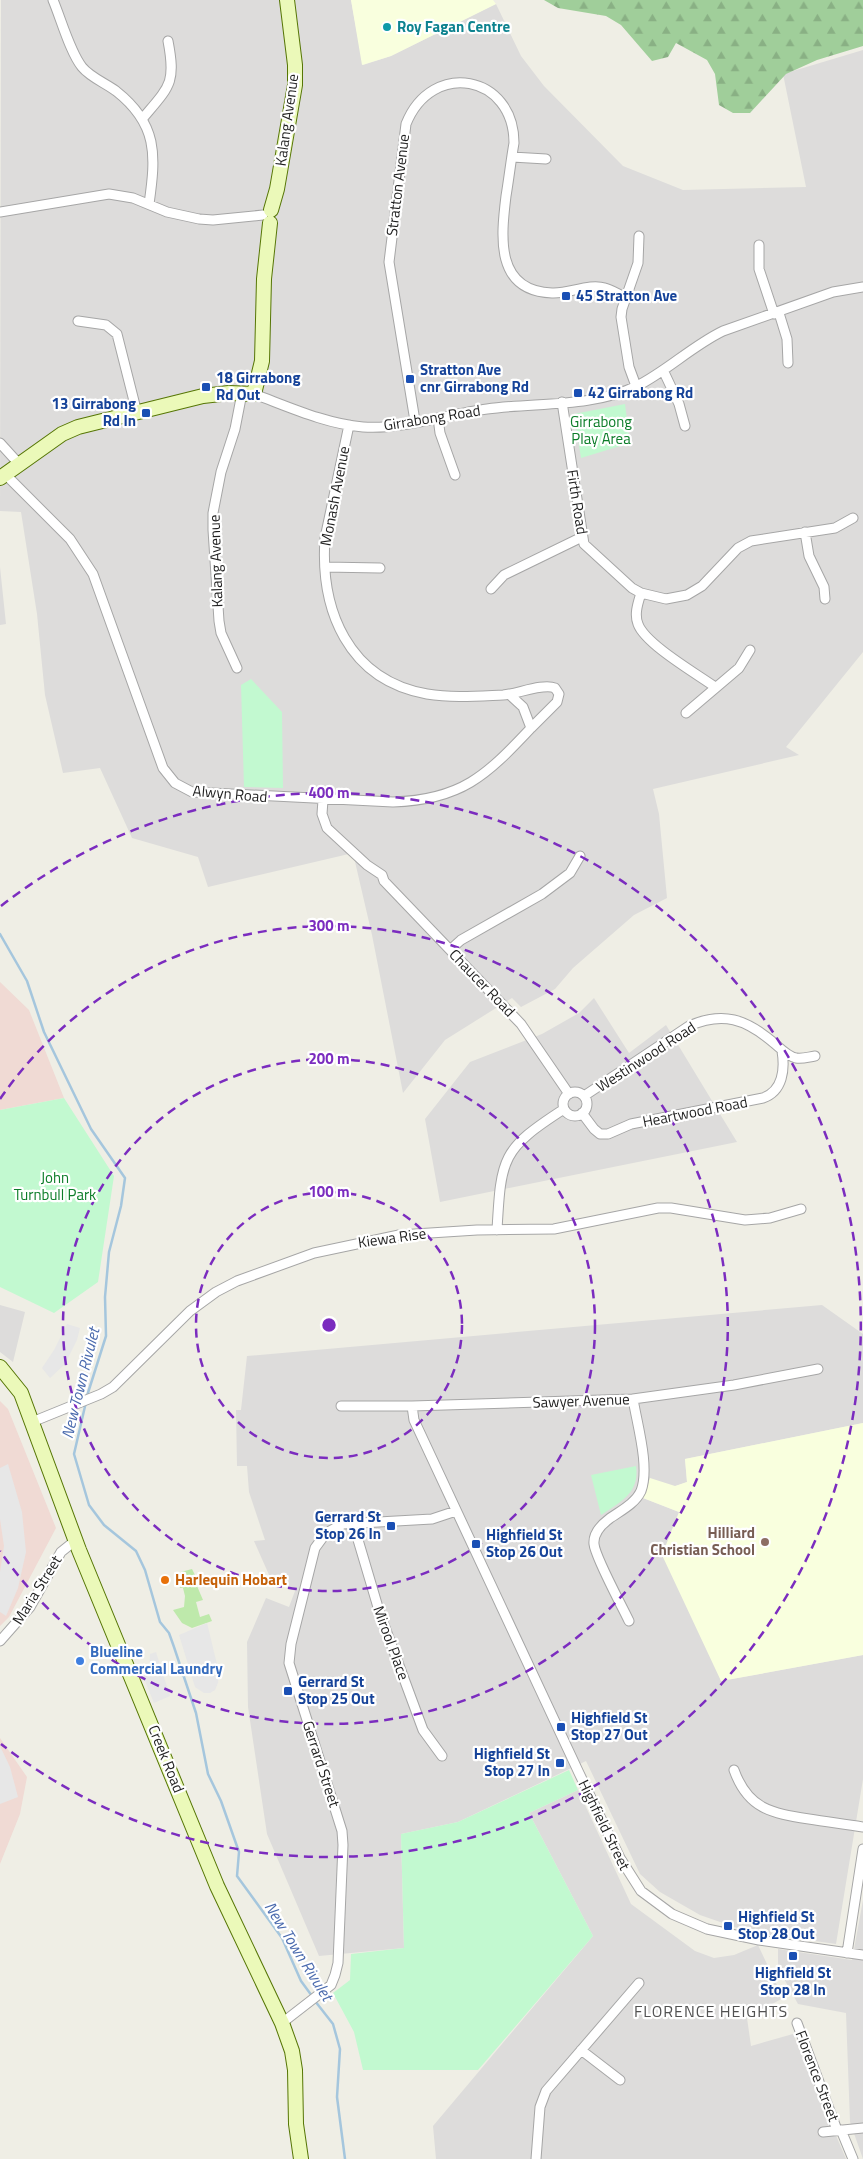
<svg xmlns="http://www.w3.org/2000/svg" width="863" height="2159" font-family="'Titillium Web',sans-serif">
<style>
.residential{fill:#dddcdb}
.commercial{fill:#f0dad4}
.education{fill:#f9ffde}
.grass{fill:#bee9ab}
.forest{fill:url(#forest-firs)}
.park{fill:#c2f9d0}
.parking{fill:#e7e7e7}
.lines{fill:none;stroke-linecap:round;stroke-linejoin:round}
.stream{stroke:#a5c6dd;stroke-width:2.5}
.street-casing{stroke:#a6a6a6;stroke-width:11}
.secondary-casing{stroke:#567605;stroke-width:16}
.street{stroke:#fff;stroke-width:9}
.secondary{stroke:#ebf9b9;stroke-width:14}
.ring{fill:none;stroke:#7b2cbf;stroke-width:2.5;stroke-dasharray:9 6}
.culture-dot{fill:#0f9aa8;stroke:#fff;stroke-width:2}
.transit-dot{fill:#1a4fb4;stroke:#fff;stroke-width:2}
.education-dot{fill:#8d6e63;stroke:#fff;stroke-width:2}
.food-dot{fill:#e8710a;stroke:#fff;stroke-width:2}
.shop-dot{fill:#3f7fe0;stroke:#fff;stroke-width:2}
.labels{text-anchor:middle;stroke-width:4.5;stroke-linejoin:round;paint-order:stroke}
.culture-label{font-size:15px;font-weight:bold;fill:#0d838f;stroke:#fff;text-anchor:start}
.street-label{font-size:15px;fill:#1f1f1f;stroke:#fff}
.transit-label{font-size:15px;font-weight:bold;fill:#164399;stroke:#fff;text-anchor:start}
.park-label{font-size:15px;fill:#0c7d29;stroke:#fff}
.education-label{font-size:15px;font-weight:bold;fill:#785e54;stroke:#fff;text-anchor:end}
.food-label{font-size:15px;font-weight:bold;fill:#c56008;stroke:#fff;text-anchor:start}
.shop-label{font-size:15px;font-weight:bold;fill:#366cbe;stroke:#fff;text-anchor:start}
.water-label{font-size:16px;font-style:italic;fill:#4b6bae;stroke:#fff}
.neighbourhood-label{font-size:16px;letter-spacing:1px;fill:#525252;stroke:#fff}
.centre{fill:#7b2cbf;stroke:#fff;stroke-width:2.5}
.ring-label{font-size:15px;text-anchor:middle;font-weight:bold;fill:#7b2cbf;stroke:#fff;stroke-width:4.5;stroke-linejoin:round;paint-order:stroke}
</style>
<defs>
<pattern id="forest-firs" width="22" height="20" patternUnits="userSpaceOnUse" patternTransform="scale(1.25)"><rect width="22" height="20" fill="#a0ce9a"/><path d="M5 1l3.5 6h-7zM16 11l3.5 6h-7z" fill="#89b084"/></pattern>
</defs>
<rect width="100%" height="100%" fill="#efeee5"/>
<path class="residential" d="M1 0H351L363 65 391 56 496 4 521 56 544 86 623 166 683 190 806 187 783 74 863 50V652L786 747 799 755 653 789 659 814 667 898 634 915 573 968 555 989 521 1007 512 998 445 1040 403 1093 372 935 353 853 208 887 198 857 132 838 100 768 63 773 45 695 37 614 21 512 0 511Z
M0 567 6 624 0 625Z
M594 998 629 1053 666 1025 737 1142 440 1202 425 1119 470 1062 542 1034 579 1013Z
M0 1305 25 1312 13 1362 0 1352Z
M822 1305 863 1334V1423L685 1459 687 1482 643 1498 679 1512 721 1681 863 1655V1779L836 1944 749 1932 700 1915 660 1892 640 1874 586 1761 458 1822 401 1834 404 1948 319 1956 267 1834 248 1707 247 1642 266 1598 289 1607 295 1591 270 1577 254 1541 265 1540 249 1492 247 1466H237L236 1410H241L247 1356Z
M578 1790 631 1904 695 1951 714 1958 734 1955 758 1945 783 1998 747 2018 751 2046 793 2034 846 2159H436L433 2126 593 1936 529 1813Z
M863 1900V2159L850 2122 846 2013 798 2004 778 1968V1949L852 1960Z"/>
<path class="commercial" d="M0 982 29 1010 64 1098 0 1110Z
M0 1401 8 1409 56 1528 9 1617 0 1626Z
M0 1738 27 1777 20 1814 0 1864Z"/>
<path class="education" d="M351 0H493L496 4 391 56 362 65Z
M863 1423V1655L721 1681 662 1555 679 1512 643 1498 650 1478 675 1486 687 1482 685 1459Z"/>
<path class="grass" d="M192 1569 200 1585 197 1586 203 1600 196 1602 200 1617 209 1614 212 1621 192 1628 182 1623 173 1610 184 1607 185 1596 183 1588H180L177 1573Z"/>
<path class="forest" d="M544 0H863V46L817 60 786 74 750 113H733L719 105 715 74 707 60 676 43 668 57 652 61 621 25 606 16 558 8Z"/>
<path class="park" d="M625 404 630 443 581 458 574 414Z
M251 679 282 712 283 788 244 787 241 685Z
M64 1098 114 1176 98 1282 54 1313 0 1287V1110Z
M636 1466C640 1493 620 1502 601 1515L591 1475Z
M569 1770 578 1790 529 1813 593 1936 478 2070H363L354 2032 333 1993 350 1980 351 1954 404 1948 401 1834 458 1822Z"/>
<path class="parking" d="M67 1324 80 1328 77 1340 65 1364 50 1378 42 1368 54 1350Z
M8 1464 22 1512 26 1552 18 1588 6 1616 0 1612V1572L4 1546 0 1519V1468Z
M207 1623 219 1673 218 1683 215 1690 210 1693H204L195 1687 179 1635Z
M156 1652 170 1696 154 1703 143 1676 149 1673 150 1654Z
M0 1746 10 1767 18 1797 0 1804Z"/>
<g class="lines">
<path class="stream" d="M0 934 27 981 44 1032 91 1129 125 1178 121 1206 109 1252 105 1297 106 1336 87 1396
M86 1402 74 1454 89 1505 104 1525 136 1551 145 1570 160 1622 169 1633 174 1647 196 1713 208 1774 221 1801 239 1852 237 1876 282 1938 301 1981 312 1996
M315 2001 333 2024 340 2049 337 2097 345 2159"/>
<g class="street-casing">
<path id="street" d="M53 0C61 19 70 52 82 67 90 77 105 83 116 91 158 124 156 155 149 204
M143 118C170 86 176 83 168 41
M512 157 546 159
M0 212 109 194 133 198 167 212 199 219 213 220 263 215
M759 245V269L774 314
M779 313 787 339 788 363
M78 321 106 325 117 334 137 413
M663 370 679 404 685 426
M636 386 629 367 621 317 622 309 638 263 639 236
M254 394C289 407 326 424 363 427 401 430 449 414 487 409 536 402 591 408 637 386 667 371 692 346 723 331L833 292 863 287
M562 402 584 544 632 588 641 593C638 603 634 614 638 624 645 644 697 674 715 687
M438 418 440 433 455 475
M415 421 389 262 406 124C432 59 514 75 514 143 511 160 509 178 506 196 501 237 495 291 552 293 569 294 589 283 605 288 612 290 619 294 626 298
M349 425 325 538C320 610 348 680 427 694 452 698 478 696 503 695 517 694 543 683 555 688L559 694 557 702 531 728
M0 443 20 465
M6 475 70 539 93 574 163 768 175 783 192 792 393 802C461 800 486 776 531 728L523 707 510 695
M805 532 809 556 824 587 825 599
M325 567 380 568
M491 589 504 575 582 537
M641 593 666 599 687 595 702 586 738 548 751 541 835 528 853 518
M237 668 221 633 219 621 213 530V513L221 472 235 429 242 393
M686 713 739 668 750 650
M323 800 322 814 327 828 367 865 382 875 384 881 521 1024 569 1094
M451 949 461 940 542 894 570 873 580 856
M563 1104a12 12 0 1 1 24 0a12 12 0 1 1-24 0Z
M584 1096 689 1026C723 1011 746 1019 774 1043 780 1048 787 1056 796 1058 803 1059 808 1057 815 1056
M582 1113 594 1129 600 1134H608L631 1124 763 1098C783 1091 785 1069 782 1051
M497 1230C501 1157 502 1149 564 1109
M341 1406H412L633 1399 734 1385 818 1369
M412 1406 414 1420 579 1773 620 1858 641 1891 672 1914 707 1929 759 1940 863 1955
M32 1422 101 1394 113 1387 190 1311 216 1292 237 1281 314 1253 399 1235 477 1230 554 1229 658 1208H671L745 1220 770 1218 801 1209
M353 1523 380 1614 423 1730 442 1756
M629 1621C622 1606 595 1557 594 1544 593 1533 601 1525 609 1519 620 1511 635 1504 641 1491 650 1467 637 1424 633 1399
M0 1641 30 1607 61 1552 76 1540
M734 1770C748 1809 771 1813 809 1819 827 1822 845 1824 863 1827
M847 1953 863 1849
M282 2023 331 1985 335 1975 338 1963 343 1845 342 1831 289 1663 291 1644 315 1548 326 1533 343 1524 432 1519 456 1511
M797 2023 837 2130
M581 2050 620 2080
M841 2130 853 2159
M823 2132 863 2128
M536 2159 540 2107 546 2091 639 1983"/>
</g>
<g class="secondary-casing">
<path id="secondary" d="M271 210 277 189 295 85V65L287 0
M0 478 62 434 78 427 203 396 229 393 254 394 262 361 264 279 270 223
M0 1367 21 1393 79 1550 217 1886 282 2023 292 2051 295 2070 296 2124 301 2159"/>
</g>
<use href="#street" class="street"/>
<use href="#secondary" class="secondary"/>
</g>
<g class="ring">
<circle cx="329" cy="1325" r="133"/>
<circle cx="329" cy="1325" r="266"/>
<path d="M0 1099A399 399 0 1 1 0 1551"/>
<path d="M1 906A532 532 0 1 1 1 1744"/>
</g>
<circle class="culture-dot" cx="387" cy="27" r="5"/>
<g class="transit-dot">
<rect x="561" y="291" width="10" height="10" rx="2.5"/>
<rect x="405" y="374" width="10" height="10" rx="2.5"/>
<rect x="201" y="382" width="10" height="10" rx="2.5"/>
<rect x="573" y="388" width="10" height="10" rx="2.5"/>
<rect x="141" y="408" width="10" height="10" rx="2.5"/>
<rect x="386" y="1521" width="10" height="10" rx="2.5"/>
<rect x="471" y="1539" width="10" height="10" rx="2.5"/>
<rect x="283" y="1686" width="10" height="10" rx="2.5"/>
<rect x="556" y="1722" width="10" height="10" rx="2.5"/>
<rect x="555" y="1758" width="10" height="10" rx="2.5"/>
<rect x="723" y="1921" width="10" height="10" rx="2.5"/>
<rect x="788" y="1951" width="10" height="10" rx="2.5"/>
</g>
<circle class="education-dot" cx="765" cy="1542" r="5"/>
<circle class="food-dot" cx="165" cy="1580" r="5"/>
<circle class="shop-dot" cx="80" cy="1661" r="5"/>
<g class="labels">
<g class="culture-label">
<text x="397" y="32">Roy Fagan Centre</text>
</g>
<g class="street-label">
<text transform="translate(287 120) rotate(-82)" y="5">Kalang Avenue</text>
<text transform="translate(398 185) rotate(-83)" y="5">Stratton Avenue</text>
<text transform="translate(432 418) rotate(-9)" y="5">Girrabong Road</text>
<text transform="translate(335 496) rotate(-79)" y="5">Monash Avenue</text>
<text transform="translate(577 502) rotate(81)" y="5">Firth Road</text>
<text transform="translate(216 561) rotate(-92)" y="5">Kalang Avenue</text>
<text transform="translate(230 794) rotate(5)" y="5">Alwyn Road</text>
<text transform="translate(482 983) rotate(46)" y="5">Chaucer Road</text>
<text transform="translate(646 1057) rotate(-33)" y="5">Westinwood Road</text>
<text transform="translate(695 1112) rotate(-11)" y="5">Heartwood Road</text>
<text transform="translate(392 1238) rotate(-8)" y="5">Kiewa Rise</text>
<text transform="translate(581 1401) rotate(-2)" y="5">Sawyer Avenue</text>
<text transform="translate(37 1590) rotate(-58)" y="5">Maria Street</text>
<text transform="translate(391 1643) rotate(70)" y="5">Mirool Place</text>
<text transform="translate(166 1759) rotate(68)" y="5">Creek Road</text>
<text transform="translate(321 1764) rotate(72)" y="5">Gerrard Street</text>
<text transform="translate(604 1825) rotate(64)" y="5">Highfield Street</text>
<text transform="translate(817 2076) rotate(69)" y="5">Florence Street</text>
</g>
<g class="transit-label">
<text x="576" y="301">45 Stratton Ave</text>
<text x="420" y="375">Stratton Ave<tspan x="420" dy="17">cnr Girrabong Rd</tspan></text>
<text x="216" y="383">18 Girrabong<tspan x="216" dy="17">Rd Out</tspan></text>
<text x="588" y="398">42 Girrabong Rd</text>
<text x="136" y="409" text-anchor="end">13 Girrabong<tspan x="136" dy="17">Rd In</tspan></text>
<text x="381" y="1522" text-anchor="end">Gerrard St<tspan x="381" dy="17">Stop 26 In</tspan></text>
<text x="486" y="1540">Highfield St<tspan x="486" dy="17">Stop 26 Out</tspan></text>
<text x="298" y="1687">Gerrard St<tspan x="298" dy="17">Stop 25 Out</tspan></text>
<text x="571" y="1723">Highfield St<tspan x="571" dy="17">Stop 27 Out</tspan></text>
<text x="550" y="1759" text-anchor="end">Highfield St<tspan x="550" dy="17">Stop 27 In</tspan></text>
<text x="738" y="1922">Highfield St<tspan x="738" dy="17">Stop 28 Out</tspan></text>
<text x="793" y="1978" text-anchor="middle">Highfield St<tspan x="793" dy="17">Stop 28 In</tspan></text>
</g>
<g class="park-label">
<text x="601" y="427">Girrabong<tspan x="601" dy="17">Play Area</tspan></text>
<text x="55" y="1183">John<tspan x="55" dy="17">Turnbull Park</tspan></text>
</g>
<g class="education-label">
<text x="755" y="1538">Hilliard<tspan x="755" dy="17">Christian School</tspan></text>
</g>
<g class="food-label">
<text x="175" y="1585">Harlequin Hobart</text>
</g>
<g class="shop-label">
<text x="90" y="1657">Blueline<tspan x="90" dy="17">Commercial Laundry</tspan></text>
</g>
<g class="water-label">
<text transform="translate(80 1383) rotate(-76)" y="6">New Town Rivulet</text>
<text transform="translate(299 1951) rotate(58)" y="6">New Town Rivulet</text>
</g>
<g class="neighbourhood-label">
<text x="711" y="2017">FLORENCE HEIGHTS</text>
</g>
</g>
<circle cx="329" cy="1325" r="8" class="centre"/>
<g class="ring-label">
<text x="329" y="798">400 m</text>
<text x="329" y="931">300 m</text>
<text x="329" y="1064">200 m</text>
<text x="329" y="1197">100 m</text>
</g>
</svg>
